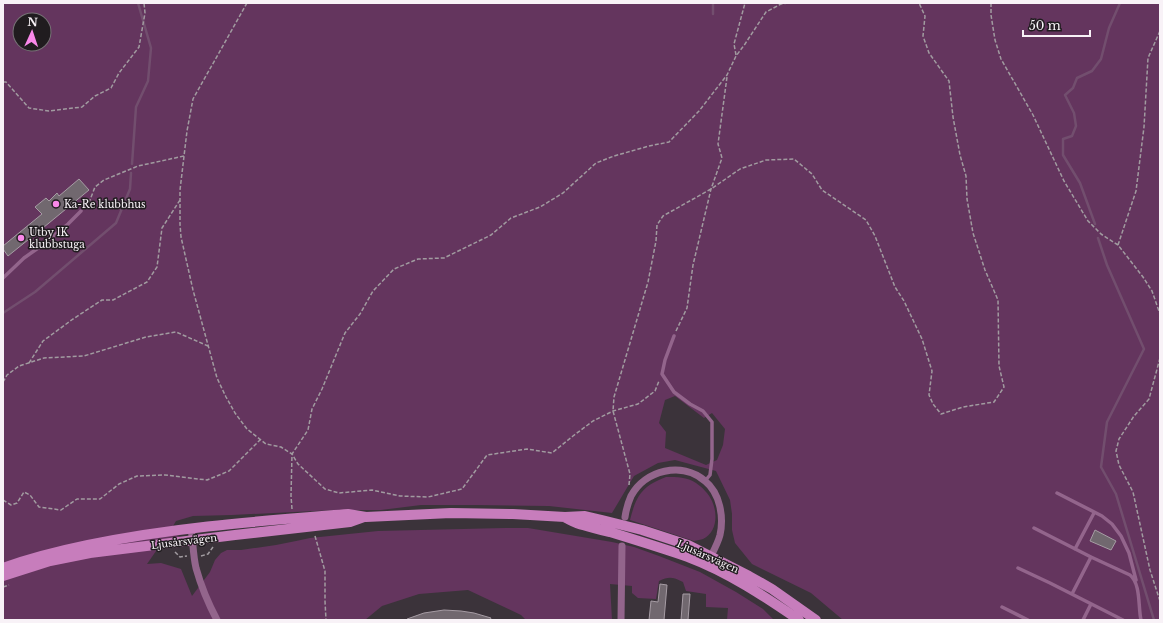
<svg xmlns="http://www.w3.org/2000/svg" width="1163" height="623" font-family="'Libre Baskerville',serif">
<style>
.green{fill:#64355e;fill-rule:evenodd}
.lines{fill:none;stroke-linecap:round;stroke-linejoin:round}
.stream{stroke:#724e6e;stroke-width:2.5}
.building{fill:#71686f;stroke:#a69ca4}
.path{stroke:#a19ba0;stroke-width:1.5;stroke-dasharray:4 2;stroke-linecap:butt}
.lane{stroke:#93658c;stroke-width:3.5}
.street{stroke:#93658c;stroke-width:7}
.secondary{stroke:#c77dbc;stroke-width:10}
.poi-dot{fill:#f988e9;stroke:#201c1f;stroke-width:1.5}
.labels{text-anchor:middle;stroke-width:3;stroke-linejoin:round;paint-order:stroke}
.poi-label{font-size:10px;fill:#f8f2f7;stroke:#201c1f;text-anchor:start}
.street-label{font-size:10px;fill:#f8f2f7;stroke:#201c1f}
</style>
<rect width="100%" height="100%" fill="#3b333a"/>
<path class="green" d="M3 3H1160V620H843L811 593 752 564 735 543 732 530V514L730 500 716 471 675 460 658 463 634 476 612 513 549 506 477 505H421L381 510H335L232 515 193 516 176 521 167 536 176 535 180 537 163 541 147 564 161 563 181 569 192 596 210 572 215 560 221 553 227 550H241L276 545 296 541 310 538 378 531 505 528H528L612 542 634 547 659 556 700 572 736 592 763 609 774 620H727L728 608 706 607V594L686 591 683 582C673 577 669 576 659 581L656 599 638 598 632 593V586L610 584 612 620H526L521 615 468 590 419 594 382 606 365 620H3ZM20 20H44V44H20ZM675 396 704 418 712 413 725 429 723 445 717 460 706 465 665 448 666 432 659 423 665 400Z
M666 477C677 477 687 477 696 483 702 487 709 494 712 501 718 514 717 532 703 539 701 540 697 540 694 541L630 520C636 496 642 486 666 477Z"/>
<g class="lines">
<path class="stream" d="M713 14V3
M132 164 136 107 148 81 151 48 138 3
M1095 224 1080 183 1063 155V139L1072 136 1076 126 1074 113 1065 95 1073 88 1077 78 1092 71 1101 59 1109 28 1120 3
M1098 238 1107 265 1144 349 1107 422 1101 467 1116 494 1154 620
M3 313 35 292 116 223 130 189 131 173"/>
</g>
<path class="building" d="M79 179 89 190 49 223 8 256 3 249V246L42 214 35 207 46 198 49 201 57 193 59 196Z
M1095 530 1116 541 1111 550 1090 541Z
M660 584 667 585 664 620H649L651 601 658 602Z
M683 594H690L688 620H681Z
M444 610 461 611 474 613 491 618 490 620H407V619L424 613Z"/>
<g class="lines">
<path class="path" d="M247 3 193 99 187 131 180 190V224L181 237 193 290 217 378 226 397 235 413 247 429 266 444 281 447 292 454 298 464 325 489 339 493 372 490 400 496 428 497 462 489 487 455 527 449 552 453 573 436 593 421 613 411 638 404 655 391 659 381
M825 3H827
M991 3V15L995 40 1001 59 1033 115 1064 181 1088 221 1101 234 1118 245 1143 277 1152 291 1160 314
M736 55 734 44 745 3
M3 82H6L29 108 49 111 82 107 95 96 111 88 119 73 139 47 145 13 144 3
M85 207 88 205 95 187 104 180 138 166 184 156
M1118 245 1136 191 1144 127 1148 58 1160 31
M676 331 687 308 693 265 711 189 722 158 718 144 727 77
M1160 358 1149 399 1134 416 1119 439 1116 451 1119 465 1133 492 1150 570 1160 601
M29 363 43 341 73 319 102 300H113L147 282 157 267 162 228 180 200
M3 382 7 375 19 366 44 358 84 356 146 337 176 332 208 346
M629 485 630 474 613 411 614 397 648 282 656 241 657 225 663 216 711 189 740 169 766 160 794 159 812 174 822 190 866 220 875 236 895 287 904 301 922 339 932 371 929 395 933 404 941 414 963 407 994 402 1004 387 999 366 998 300 985 270 973 233 967 199 966 176 960 155 953 117 949 81 929 53 923 36 925 16 919 3
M3 500 11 505 17 503 24 492 30 495 39 507 61 510 77 499H100L119 484 137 476 165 475 207 480 229 471 260 440
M292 509 291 496 292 454 308 430 312 409 322 389 345 333 360 314 373 291 394 269 418 259 444 258 491 235 511 218 540 207 563 193 596 163 614 156 649 146 669 142 699 111 727 75 736 56 745 44 766 12 781 4 788 3
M315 536 325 571V601L326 620
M175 552 180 557 187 556
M201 556 208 554 213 547
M3 587 9 585"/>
<path class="lane" d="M3 278 24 258 41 246 68 224 81 211
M674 336 665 360 662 374 674 392 690 404 703 411 712 422V459L710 475 705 481
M1057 493 1102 516 1112 524 1121 536 1129 553 1136 580
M1034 528 1091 557 1130 575C1141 584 1138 607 1141 620
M1075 549 1094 513
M1018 568 1050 583 1123 620
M1072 594 1091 557
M1002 607 1028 620
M1083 620 1091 604"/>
<path class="street" d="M625 517C626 510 628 503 631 496 645 470 682 461 705 481 720 493 724 517 720 535 718 543 713 552 709 560
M191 528C193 541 193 555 196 568 201 586 208 603 217 620
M621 620 622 546"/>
<path class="secondary" d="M566 518C572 521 577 524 583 525 592 528 601 530 610 532 636 540 662 548 688 557 728 572 764 596 799 620
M3 568C31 558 59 551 88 545 174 527 261 521 348 514L366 517 451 513 513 514 565 517 585 516 602 520 642 530 688 545 749 576 772 589 816 620
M3 576 50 561 90 553 235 535 350 522 364 517"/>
</g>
<g class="poi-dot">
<circle cx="56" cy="204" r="4"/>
<circle cx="21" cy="238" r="4"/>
</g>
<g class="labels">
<g class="poi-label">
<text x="64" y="208">Ka-Re klubbhus</text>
<text x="29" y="236">Utby IK<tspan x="29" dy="12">klubbstuga</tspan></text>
</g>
<g class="street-label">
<text transform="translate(184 541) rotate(-7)" y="4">Ljusårsvägen</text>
<text transform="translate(708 556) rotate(24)" y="4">Ljusårsvägen</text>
</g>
</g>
<rect width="1163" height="623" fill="none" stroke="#f8f2f7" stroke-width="8"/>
<g transform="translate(32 32) rotate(3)"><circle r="19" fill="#201c1f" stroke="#767275"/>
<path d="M0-3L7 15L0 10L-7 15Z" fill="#f988e9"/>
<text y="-6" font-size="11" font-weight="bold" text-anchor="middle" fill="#f8f2f7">N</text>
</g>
<path d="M1023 30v6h67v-6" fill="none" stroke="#f8f2f7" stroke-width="2"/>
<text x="1029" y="30" font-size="12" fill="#f8f2f7" stroke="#201c1f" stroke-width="3" paint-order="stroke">50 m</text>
</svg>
